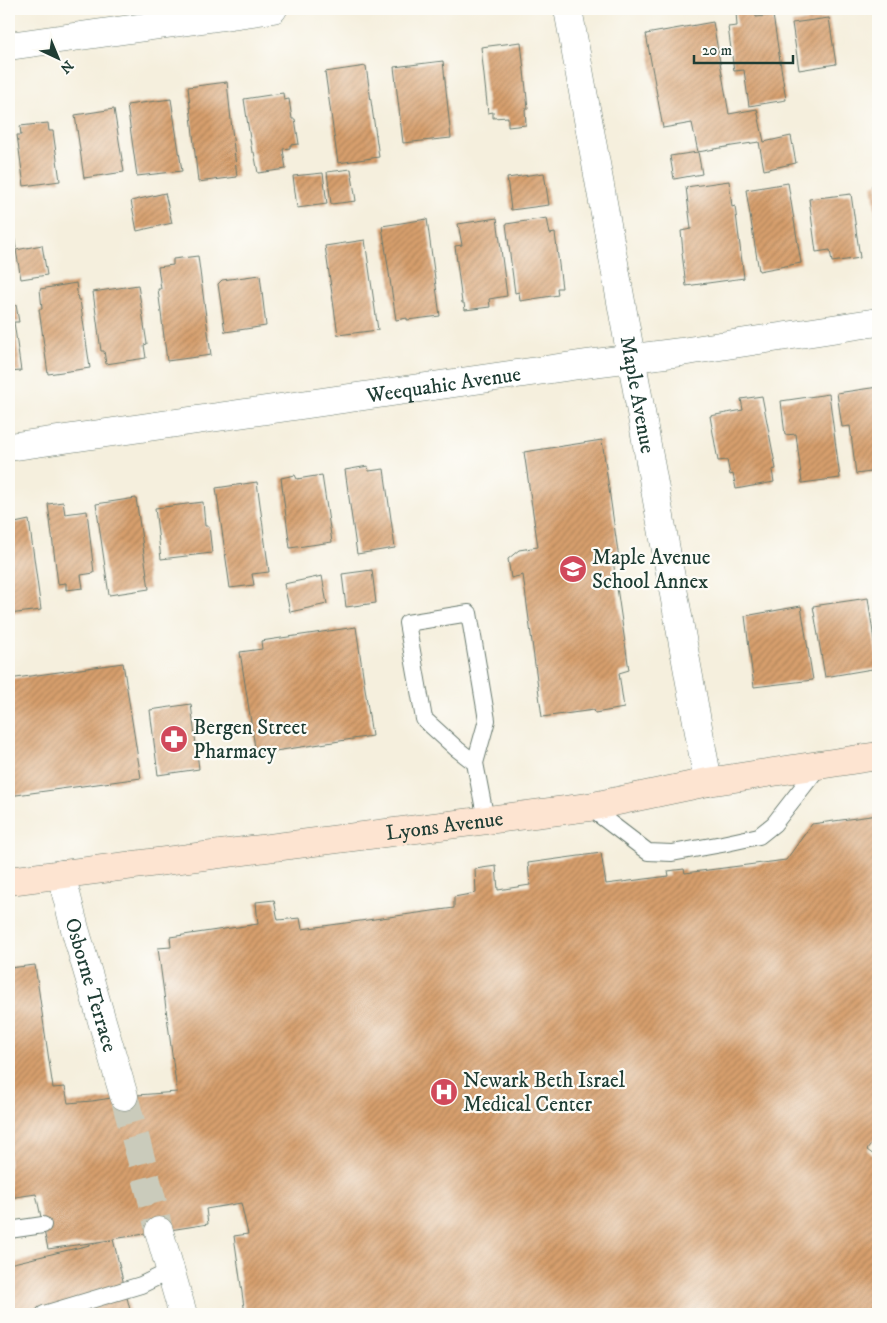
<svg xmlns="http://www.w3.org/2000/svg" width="887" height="1323" font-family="'IM FELL DW Pica',serif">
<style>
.building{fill:url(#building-hatch)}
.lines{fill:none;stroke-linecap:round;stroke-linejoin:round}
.tertiary-tunnel{stroke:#cacbbb;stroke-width:28;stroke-dasharray:28 14;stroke-linecap:butt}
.service-casing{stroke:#6a7b6f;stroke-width:18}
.minor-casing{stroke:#6a7b6f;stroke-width:29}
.tertiary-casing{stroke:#6a7b6f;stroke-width:29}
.secondary-casing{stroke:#6a7b6f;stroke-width:29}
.service{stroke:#fff;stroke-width:16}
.minor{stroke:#fff;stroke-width:28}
.tertiary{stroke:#fff;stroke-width:28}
.secondary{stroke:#fde4d1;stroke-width:28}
.labels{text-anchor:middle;stroke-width:4.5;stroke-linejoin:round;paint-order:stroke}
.street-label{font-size:21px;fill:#1f3d34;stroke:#fdfcf7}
.poi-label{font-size:21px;fill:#1f3d34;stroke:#fdfcf7;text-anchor:start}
</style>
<defs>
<pattern id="building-hatch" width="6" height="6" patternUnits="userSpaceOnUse" patternTransform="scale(1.25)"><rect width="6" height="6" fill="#d79f6d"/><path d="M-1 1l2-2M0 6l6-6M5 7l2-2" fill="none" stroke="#ae835a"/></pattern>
</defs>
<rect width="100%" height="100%" fill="#fdfcf7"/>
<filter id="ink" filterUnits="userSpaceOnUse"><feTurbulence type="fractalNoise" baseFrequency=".02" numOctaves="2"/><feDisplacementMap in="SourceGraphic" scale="10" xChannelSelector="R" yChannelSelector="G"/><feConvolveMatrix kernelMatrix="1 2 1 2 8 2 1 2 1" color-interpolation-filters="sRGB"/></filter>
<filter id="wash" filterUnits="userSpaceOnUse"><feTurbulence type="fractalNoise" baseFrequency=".0096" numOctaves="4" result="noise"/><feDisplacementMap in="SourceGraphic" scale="20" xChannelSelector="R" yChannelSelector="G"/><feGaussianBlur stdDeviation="1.12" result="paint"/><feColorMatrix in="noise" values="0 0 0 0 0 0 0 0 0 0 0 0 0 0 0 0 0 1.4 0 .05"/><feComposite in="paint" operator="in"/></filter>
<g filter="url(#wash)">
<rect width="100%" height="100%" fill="#f5efdd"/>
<g id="blocks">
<path class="building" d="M755 9 756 17 773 15 786 100 749 106 744 70 734 71 728 27 737 26 736 12Z
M829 18 836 64 799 70 792 23Z
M713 22 729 114 757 109 764 142 791 136 796 163 764 170 759 142 732 146 698 152 702 174 674 179 670 156 698 152 692 123 663 128 646 34Z
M521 42 528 109H525L526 125 508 127V117L493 118V112L488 113 481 47Z
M443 61 451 138 403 143 394 67Z
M366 66 379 157 338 163 325 72Z
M227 82 237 177 198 182 188 87Z
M283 93 284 100 289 99 292 119H295L299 144 290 145V148L283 149 286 169 258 173 254 152H252L244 99Z
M171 99 182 171 137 176 127 105Z
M114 109 124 172 84 178 75 115Z
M48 123 49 131H53L60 181 24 186 17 135H21L20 126Z
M351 169 356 201 331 204 327 172Z
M323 173 327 204 297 208 293 176Z
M544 173 549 205 511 210 507 178Z
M729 181 732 207 735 206 744 278 686 286 682 253 683 252 681 231 691 229 686 187Z
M788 183 801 263 759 271 746 190Z
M878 184V223H877L872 185Z
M165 193 172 223 137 231 131 201Z
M851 194 860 258 832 262 830 250 816 252 809 199Z
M497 218 507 296 489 299 490 307 465 310 464 303H462L455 246 462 245 458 224Z
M547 218 550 234 555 233 562 288H557L558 295 520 301 519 292 515 293 506 224Z
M427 219 440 316 407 320V318L396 320 382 226Z
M12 222 16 248 9 250V223Z
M365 240 378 330 338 335 325 246Z
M42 245 47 275 21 279 16 250Z
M198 256 211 355 167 361 158 289H161L158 267 173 265V259Z
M260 275 266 326 225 332 218 284 222 280Z
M76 283 78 300H80L90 368 48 374 39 309H42L40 289Z
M138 285 147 344 144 345 146 358 106 364 104 351H101L93 292Z
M16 305 19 322H14L21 371 9 372V306Z
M878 387V471L856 474 850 426 842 427 837 393Z
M829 394 840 478 802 483 796 434 785 435 781 401Z
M762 396 776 469 772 470 774 482 736 489 733 474 730 475 727 460 718 461 710 416 743 410 741 399Z
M602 440 619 559 613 560 629 670 619 673 624 708 595 713 594 710 542 717 523 575 511 578 508 559 519 550 538 547 524 452Z
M368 466 369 471 384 469 395 548 357 554 345 470Z
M295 475 297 479 322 475 332 542 290 548 281 478Z
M257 482 269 572 252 574 254 585 230 588 216 488Z
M136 498 149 589 109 595 96 504Z
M63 502 65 514 87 511 94 573 81 575 83 588 66 590V583L58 584 48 504Z
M203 502 205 526H209L212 553 161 559 155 508Z
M13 515 15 523 29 520 41 610 9 614V516Z
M372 570 376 603 346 607 342 574Z
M322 576 327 604 290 612 284 584Z
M868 598 878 668 825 677 813 606Z
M801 606 813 680 754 687 745 616Z
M356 627 372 736 256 754 240 652 262 649 261 641Z
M123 663 141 778 9 796V679Z
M191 704 199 769 158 775 150 710Z
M878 815V1135L867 1150 878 1158V1314H245L234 1236 248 1234 241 1203 206 1209 208 1224 113 1239 131 1314H9V1264L111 1240 48 1249 36 1194 9 1198V968L35 965 53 1088 65 1087 68 1103 92 1101 124 1096 177 1092 158 948 171 947 170 937 258 924 256 902 274 900 278 920 300 918 302 929 454 908V897L476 893 475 869 496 866 498 890 530 885 528 863 601 853 606 884 669 876 668 871 684 869 685 873 786 860 812 824Z"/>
</g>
</g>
<g filter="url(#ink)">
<use href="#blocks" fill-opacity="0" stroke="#6a7b6f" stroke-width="1"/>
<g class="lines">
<path class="tertiary-tunnel" d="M124 1096 154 1207 159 1231"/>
<g class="service-casing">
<path id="service" d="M475 763 457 749 424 719 407 623 469 613 487 720 475 763 486 820
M589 807 648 852 672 853 722 844 759 836 774 824 820 765
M9 1230 43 1225
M44 1314 141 1285 170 1271"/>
</g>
<g class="minor-casing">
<g id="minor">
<path d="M9 46 273 9"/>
<path id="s1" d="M9 447 586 364 681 352 878 322"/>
</g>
</g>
<g class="tertiary-casing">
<g id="tertiary">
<path id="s2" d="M568 9 708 782"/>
<path id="s3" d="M61 874 75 929 124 1096"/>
<path d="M159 1231 183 1314"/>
</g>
</g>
<g class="secondary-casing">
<g id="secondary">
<path id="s4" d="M9 881 589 807 708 782 878 756"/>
</g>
</g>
<use href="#service" class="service"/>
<use href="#minor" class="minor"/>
<use href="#tertiary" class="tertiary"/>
<use href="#secondary" class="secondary"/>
</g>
</g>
<defs>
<g id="school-disc" transform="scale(1.4375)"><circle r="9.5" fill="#d1495b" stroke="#fdfcf7"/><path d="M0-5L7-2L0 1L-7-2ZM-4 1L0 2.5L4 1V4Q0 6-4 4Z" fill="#fff"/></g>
<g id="pharmacy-disc" transform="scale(1.4375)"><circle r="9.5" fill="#d1495b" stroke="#fdfcf7"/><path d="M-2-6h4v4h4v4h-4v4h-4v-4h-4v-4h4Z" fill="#fff"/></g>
<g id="hospital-disc" transform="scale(1.4375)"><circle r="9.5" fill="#d1495b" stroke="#fdfcf7"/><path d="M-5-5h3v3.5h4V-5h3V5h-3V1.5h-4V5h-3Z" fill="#fff"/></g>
</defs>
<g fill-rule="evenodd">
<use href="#school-disc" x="573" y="569"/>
<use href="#pharmacy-disc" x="174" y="739"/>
<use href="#hospital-disc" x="444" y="1092"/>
</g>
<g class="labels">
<g class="street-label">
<text dy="7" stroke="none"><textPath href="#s1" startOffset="439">Weequahic Avenue</textPath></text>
<text dy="7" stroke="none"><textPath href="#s2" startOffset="392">Maple Avenue</textPath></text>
<text dy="7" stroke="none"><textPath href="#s4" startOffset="439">Lyons Avenue</textPath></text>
<text dy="7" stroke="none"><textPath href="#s3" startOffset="115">Osborne Terrace</textPath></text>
</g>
<g class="poi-label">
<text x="592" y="564">Maple Avenue<tspan x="592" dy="24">School Annex</tspan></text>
<text x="193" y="734">Bergen Street<tspan x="193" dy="24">Pharmacy</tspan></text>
<text x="463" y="1087">Newark Beth Israel<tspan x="463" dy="24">Medical Center</tspan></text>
</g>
</g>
<rect width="887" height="1323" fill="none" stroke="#fdfcf7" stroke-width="30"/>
<g transform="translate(58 58) rotate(136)" stroke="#fdfcf7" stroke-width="4" paint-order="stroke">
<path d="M0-4L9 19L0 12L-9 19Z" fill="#1f3d34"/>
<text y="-8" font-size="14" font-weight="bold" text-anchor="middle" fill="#1f3d34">N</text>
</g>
<path d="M694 55v8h99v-8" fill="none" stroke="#1f3d34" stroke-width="2.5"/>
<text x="702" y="55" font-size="15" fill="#1f3d34" stroke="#fdfcf7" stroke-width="4" paint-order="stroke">20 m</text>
</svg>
